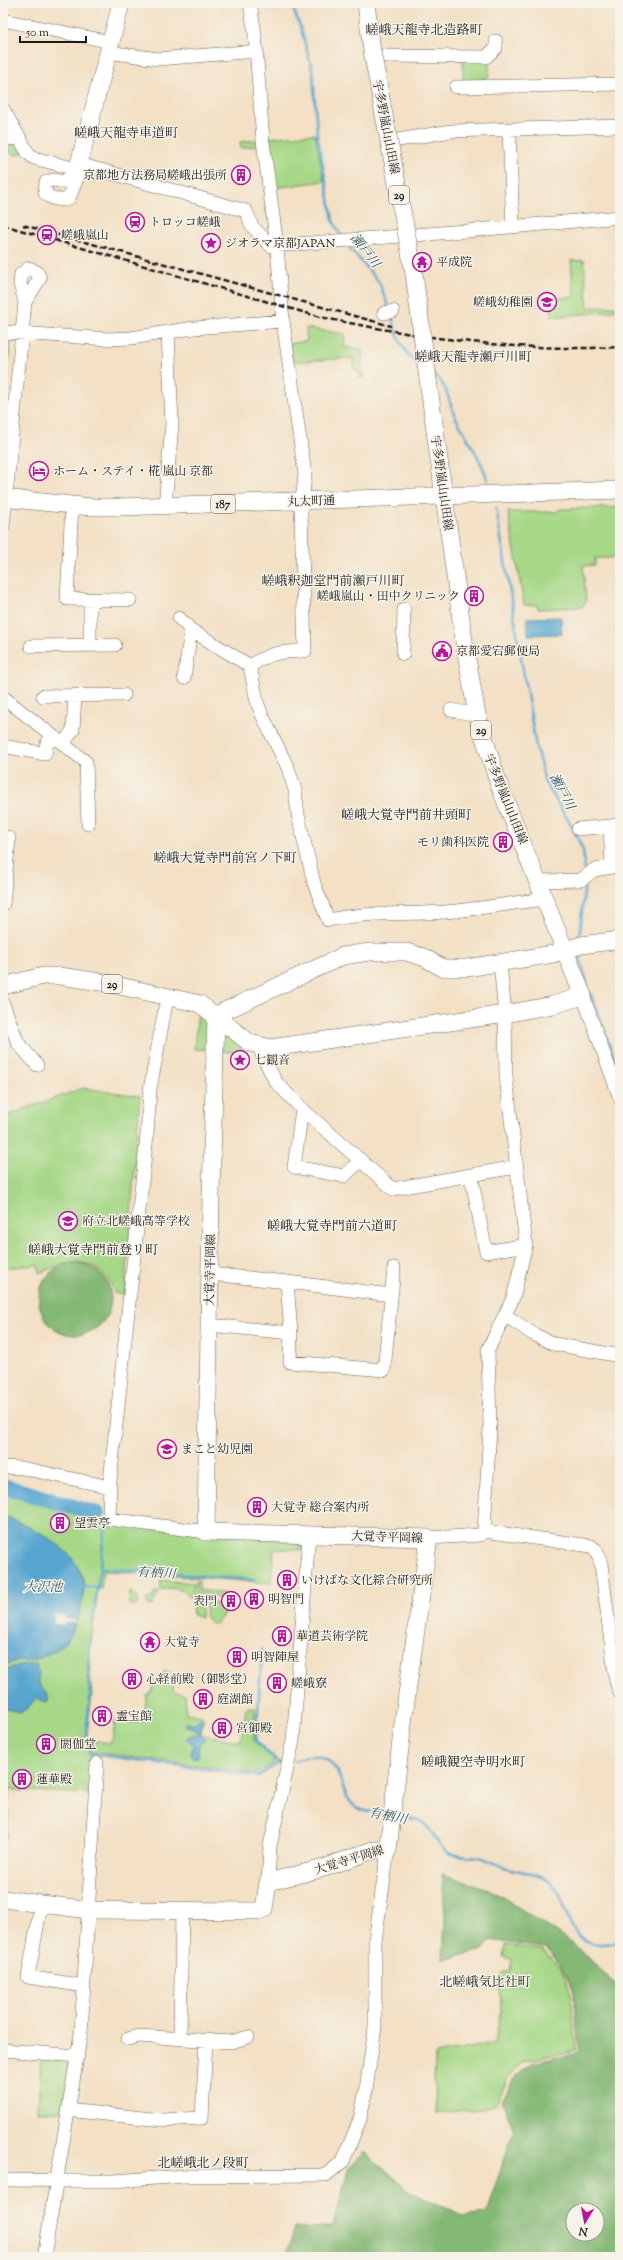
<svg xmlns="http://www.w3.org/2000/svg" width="623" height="2260" font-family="'Sorts Mill Goudy','Noto Serif JP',serif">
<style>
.green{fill:#a6d887;stroke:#617a52}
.forest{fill:#84b874;stroke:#506a48;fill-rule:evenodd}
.water{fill:#57a6d0;stroke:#3a6176}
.pier{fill:#f3e0c5}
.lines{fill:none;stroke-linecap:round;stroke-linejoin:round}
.stream{stroke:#57a6d0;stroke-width:2.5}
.river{stroke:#57a6d0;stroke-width:16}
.minor-casing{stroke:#676157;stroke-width:14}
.major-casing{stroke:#676157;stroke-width:18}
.minor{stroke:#fff;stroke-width:13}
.major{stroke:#fff;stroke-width:17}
.rail{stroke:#1c1c1c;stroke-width:2.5;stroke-dasharray:6 3;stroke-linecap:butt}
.major-bridge-casing{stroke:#676157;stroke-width:18;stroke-linecap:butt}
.major-bridge{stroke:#fff;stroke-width:17}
.labels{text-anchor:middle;stroke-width:3;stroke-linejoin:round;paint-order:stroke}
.shield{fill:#f7f3e8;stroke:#5e5c59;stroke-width:1}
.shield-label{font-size:11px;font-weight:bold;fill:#1c1c1c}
.street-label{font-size:12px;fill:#1c1c1c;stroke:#f7f3e8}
.poi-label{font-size:12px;fill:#1c1c1c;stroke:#f7f3e8;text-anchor:start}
.neighbourhood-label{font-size:13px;fill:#1c1c1c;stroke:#f7f3e8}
.water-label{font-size:13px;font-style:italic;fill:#375a6d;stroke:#f7f3e8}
</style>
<rect width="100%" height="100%" fill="#f7f3e8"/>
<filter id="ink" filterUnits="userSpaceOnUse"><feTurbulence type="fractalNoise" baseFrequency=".025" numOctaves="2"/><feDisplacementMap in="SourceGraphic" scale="8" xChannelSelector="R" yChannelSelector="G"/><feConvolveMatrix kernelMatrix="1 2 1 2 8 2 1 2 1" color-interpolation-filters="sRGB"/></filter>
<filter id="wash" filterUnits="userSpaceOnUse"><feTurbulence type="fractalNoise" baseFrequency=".012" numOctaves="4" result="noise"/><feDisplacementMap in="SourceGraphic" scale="16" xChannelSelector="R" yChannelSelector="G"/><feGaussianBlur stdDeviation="0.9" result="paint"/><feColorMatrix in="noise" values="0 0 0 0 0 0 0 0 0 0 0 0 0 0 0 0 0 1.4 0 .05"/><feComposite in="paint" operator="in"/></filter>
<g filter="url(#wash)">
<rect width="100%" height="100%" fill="#f3e0c5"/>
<path class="green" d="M463 59H486L489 63V77L483 78V83H463Z
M315 134 324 181 274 188 266 138Z
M258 140 256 146 241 148 240 142Z
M14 142 23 153 16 155 4 149V144Z
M584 260 588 308 615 306V311L552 317 551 299 574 297 571 261Z
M306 328 345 334 344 347 362 349 363 378H360L359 371 354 370 353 358 293 362 289 344 307 341Z
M620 507V558H595V565L583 566 586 601 582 607 538 609 537 605H524L508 512H556L561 509Z
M198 1011 209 1019 212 1050 194 1049Z
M225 1036 241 1046 240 1053 221 1051Z
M83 1088 140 1096 125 1294H115C100 1255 73 1258 40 1273L38 1265 3 1268V1117Z
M3 1488 90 1515 105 1523 302 1542 304 1550 274 1549 271 1583 103 1571 101 1589 98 1588 89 1658 92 1696 87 1734 90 1747V1740L108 1743 112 1741 115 1722 119 1720 139 1723 143 1721 147 1695 152 1692 156 1677 161 1678 165 1671 175 1674 173 1689 175 1692 185 1694 186 1713 202 1716 204 1718 201 1733 203 1735 239 1741 241 1740 246 1709 248 1707 255 1708 254 1741 274 1760V1763L257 1773 91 1752 89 1794 9 1790 7 1839 3 1838Z
M161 1580 194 1583 192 1598 203 1599 201 1618 193 1615C192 1610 193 1606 191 1601 185 1587 172 1587 160 1590Z
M196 1581H199V1590L223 1593V1598L195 1594Z
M130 1592 137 1596 138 1604 134 1607 129 1604Z
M154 1592H159L152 1606 148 1605 147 1599 153 1598Z
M207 1602 225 1605 223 1615 216 1624 211 1623 205 1616Z
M506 1945 543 1950 561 1969 571 1994 576 2050 522 2062 508 2078 496 2104 487 2107 437 2114 434 2082 435 2055 494 2043 501 2012 500 1977 503 1973 510 1972 512 1959 504 1957Z
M41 2056 74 2059 66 2111H38Z"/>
<path class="forest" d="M3 338H11L9 359 3 354Z
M39 1299a36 36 0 1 1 72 0a36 36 0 1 1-72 0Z
M442 1874 489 1889 512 1903 575 1945 620 1988V2257H285L295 2228 333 2227 348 2169 365 2152 407 2190 464 2216 486 2213 514 2130 502 2101 514 2078 533 2063 579 2052 574 1992 562 1968 546 1948 490 1940 483 1950 443 1960 445 1916ZM573 2210H597V2234H573Z"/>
<path class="water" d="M561 617 562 634 528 635 527 618Z
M3 1515C32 1528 73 1545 83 1579 87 1591 80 1609 77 1621L64 1620V1623L75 1624C71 1642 53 1654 36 1659 24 1663 14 1659 3 1667Z
M36 1664C41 1677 34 1685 48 1694V1702L44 1703 37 1697 28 1708 21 1712 5 1709 3 1708V1673L12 1667Z
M200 1718 202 1719 201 1732 205 1740 199 1745 198 1757 193 1758 190 1753 193 1745 187 1739 188 1736 197 1734 198 1730 184 1725 186 1722 196 1723Z"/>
<path class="pier" d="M55 1614 65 1616V1619L76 1620 75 1623 64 1622 63 1625 53 1623Z"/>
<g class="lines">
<path class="stream" d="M291 3 301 29 313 72 317 133 328 193 333 220 341 236
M347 245 379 282 389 308
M391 315C397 334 402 353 419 365
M433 374C448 383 449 406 457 420 470 443 479 455 488 481
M496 508 536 747 545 782 573 828
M575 832 583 850 585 872
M579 939 585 883
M578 952 588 986
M590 992 620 1074
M105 1527 100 1568 255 1580
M83 1587 97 1588
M93 1621 100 1568
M90 1640 88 1678 90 1697 86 1734 90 1754 258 1776 279 1763
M262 1649 256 1741 279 1763 285 1762
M25 1660V1664
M294 1761C304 1756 312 1754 323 1758 346 1768 338 1798 359 1809 367 1812 378 1813 386 1815
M397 1817C404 1818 412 1818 418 1820 433 1826 435 1846 449 1853 458 1857 469 1855 479 1857 487 1859 496 1864 504 1867 522 1873 541 1871 554 1886 572 1906 562 1941 600 1944 606 1944 616 1943 620 1939"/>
<path class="river" d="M3 1486 97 1514"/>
</g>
</g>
<g filter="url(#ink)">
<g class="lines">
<g class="minor-casing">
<path id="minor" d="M3 20 111 42
M108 52 158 59 257 51
M378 56 486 57 496 48V41
M456 87 620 84
M3 109 28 153 34 158 76 169
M509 129 513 227
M3 139 20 138
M393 141 451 131 620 126
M79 164 246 211 252 226 271 246 466 231 620 217
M76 169 78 176 69 198C63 202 50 199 45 193L46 182 53 180 65 182Z
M384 313 393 311
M3 332 108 339 131 338 194 328 283 321
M72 505 67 599 130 600
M165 506 172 424 168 332
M3 526 25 302 40 278 37 272 29 268 21 274 20 284 25 302
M179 618 191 630 250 666C271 652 280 652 305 651L301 512 305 475 283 321 277 246 263 141 255 34 250 3
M90 645V600
M31 646 115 645
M403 654 404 609
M250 666 257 702 262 715 288 768 295 790 298 815 314 883 328 920C370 911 404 915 445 912 478 909 512 903 545 899
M184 678 191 630
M43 696 124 695
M3 697 86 762 88 824
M451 710 477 715
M63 744 73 730 75 695
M3 746 45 754 47 743 54 737
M578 829 620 825
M3 837 9 838 3 904
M538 881 581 880 594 870 612 867 610 826
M583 996 620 1098
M167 998 150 1089 147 1135 110 1481 109 1519 206 1532
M3 1004 18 1043 37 1065
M259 1046 263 1057 276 1082 302 1109 393 1189 516 1167
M302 1109 294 1167 344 1176 361 1160
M471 1175 486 1252 526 1245
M210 1274 287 1282 391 1295
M287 1282 291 1333 290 1362 384 1370 394 1268
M505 1315 533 1334 554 1344 620 1356
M209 1325 291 1333
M3 1467 22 1468 110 1487
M484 1531 591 1546 596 1550 601 1564 616 1681 620 1693
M429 1538 480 1535 484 1531 490 1427 488 1350 513 1298 526 1245 506 1077 505 1014 500 964
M268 1882 270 1846 293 1741 309 1535
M41 1905 28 1977 84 1986
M180 2038 182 1910
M128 2039 139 2036 231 2042 248 2037
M3 2050 78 2056
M70 2108 76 2111 162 2120 202 2118 206 2041
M3 2180 113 2181 185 2176 326 2175 343 2161 360 2119 366 2090 375 2027V1941L388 1850
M44 2257 81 2033 97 1763"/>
</g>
<g class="major-casing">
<path id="major" d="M76 169 79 164 121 3
M3 498 91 507H119L620 490
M3 986 43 976H60L107 983 200 1004 250 1043 271 1048 505 1014 553 1005 583 996 498 782 477 715 464 641 429 387
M216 1015 343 956 369 952H406L423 957 443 968H467L553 954 581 945 620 940
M3 1899 89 1910 259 1911 264 1909 268 1882 324 1868 373 1850H388L404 1715 429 1538 206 1532 211 1194 216 1015"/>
</g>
<use href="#minor" class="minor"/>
<use href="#major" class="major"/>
<path class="rail" d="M3 225 320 317C420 338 518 352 620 347
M23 225 391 326"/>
<g class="major-bridge-casing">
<path id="major-bridge" d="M366 3 372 51 414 274 429 387"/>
</g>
<use href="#major-bridge" class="major-bridge"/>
</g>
</g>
<defs>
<g id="building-ring" transform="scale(1)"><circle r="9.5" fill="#f7f3e8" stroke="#b5179e" stroke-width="1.5"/><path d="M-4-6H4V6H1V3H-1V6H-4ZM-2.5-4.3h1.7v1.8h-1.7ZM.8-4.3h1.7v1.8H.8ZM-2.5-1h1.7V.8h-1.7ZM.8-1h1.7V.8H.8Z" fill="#b5179e"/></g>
<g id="station-ring" transform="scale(1)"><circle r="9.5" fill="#f7f3e8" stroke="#b5179e" stroke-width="1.5"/><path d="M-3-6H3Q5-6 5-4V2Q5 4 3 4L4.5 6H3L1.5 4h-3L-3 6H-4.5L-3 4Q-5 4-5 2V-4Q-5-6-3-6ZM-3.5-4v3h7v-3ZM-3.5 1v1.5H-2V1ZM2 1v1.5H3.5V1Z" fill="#b5179e"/></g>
<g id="sight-ring" transform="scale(1)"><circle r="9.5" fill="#f7f3e8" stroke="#b5179e" stroke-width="1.5"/><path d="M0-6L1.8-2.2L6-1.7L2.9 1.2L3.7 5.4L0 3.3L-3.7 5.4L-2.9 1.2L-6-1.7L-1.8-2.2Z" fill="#b5179e"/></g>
<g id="temple-ring" transform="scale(1)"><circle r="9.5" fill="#f7f3e8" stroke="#b5179e" stroke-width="1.5"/><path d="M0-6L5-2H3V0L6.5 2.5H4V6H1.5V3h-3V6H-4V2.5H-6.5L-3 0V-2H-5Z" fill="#b5179e"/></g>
<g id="school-ring" transform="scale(1)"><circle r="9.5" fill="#f7f3e8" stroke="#b5179e" stroke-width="1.5"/><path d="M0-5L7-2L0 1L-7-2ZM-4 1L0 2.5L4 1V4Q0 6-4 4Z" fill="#b5179e"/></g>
<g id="hotel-ring" transform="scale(1)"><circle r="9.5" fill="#f7f3e8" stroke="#b5179e" stroke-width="1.5"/><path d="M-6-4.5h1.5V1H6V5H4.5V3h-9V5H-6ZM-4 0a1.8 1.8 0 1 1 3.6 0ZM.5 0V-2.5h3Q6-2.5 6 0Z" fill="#b5179e"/></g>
<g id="civic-ring" transform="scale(1)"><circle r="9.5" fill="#f7f3e8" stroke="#b5179e" stroke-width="1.5"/><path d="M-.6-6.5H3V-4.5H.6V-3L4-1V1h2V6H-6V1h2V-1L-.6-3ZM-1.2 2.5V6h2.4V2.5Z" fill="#b5179e"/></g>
</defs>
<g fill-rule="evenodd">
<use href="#building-ring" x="241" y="175"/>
<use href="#station-ring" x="135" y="222"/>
<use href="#station-ring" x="47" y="235"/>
<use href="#sight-ring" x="211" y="243"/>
<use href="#temple-ring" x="422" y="262"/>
<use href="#school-ring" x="547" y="302"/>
<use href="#hotel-ring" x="39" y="471"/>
<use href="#building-ring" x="474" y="596"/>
<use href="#civic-ring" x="442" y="651"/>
<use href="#building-ring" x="503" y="842"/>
<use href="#sight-ring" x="240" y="1060"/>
<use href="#school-ring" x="68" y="1221"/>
<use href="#school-ring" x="167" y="1449"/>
<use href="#building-ring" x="257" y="1507"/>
<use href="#building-ring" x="60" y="1523"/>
<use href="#building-ring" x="287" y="1580"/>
<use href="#building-ring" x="254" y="1599"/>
<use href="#building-ring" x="231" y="1601"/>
<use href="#building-ring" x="282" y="1636"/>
<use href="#temple-ring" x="150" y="1642"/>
<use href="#building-ring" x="237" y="1657"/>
<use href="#building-ring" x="132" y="1679"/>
<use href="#building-ring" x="277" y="1683"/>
<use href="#building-ring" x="203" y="1699"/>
<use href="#building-ring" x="102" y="1716"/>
<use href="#building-ring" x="222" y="1728"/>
<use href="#building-ring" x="46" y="1744"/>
<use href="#building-ring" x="22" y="1779"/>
</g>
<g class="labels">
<g class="shield">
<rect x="389" y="186" width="20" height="18" rx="3"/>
<rect x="211" y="495" width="24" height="18" rx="3"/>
<rect x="471" y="721" width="20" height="18" rx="3"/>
<rect x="102" y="975" width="20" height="18" rx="3"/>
</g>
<g class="shield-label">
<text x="399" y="199">29</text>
<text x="223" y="508">187</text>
<text x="481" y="734">29</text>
<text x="112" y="988">29</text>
</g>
<g class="street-label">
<text transform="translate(386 127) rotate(79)" y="4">宇多野嵐山山田線</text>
<text transform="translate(442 483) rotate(82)" y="4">宇多野嵐山山田線</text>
<text transform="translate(311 501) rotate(-2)" y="4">丸太町通</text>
<text transform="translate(506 799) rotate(68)" y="4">宇多野嵐山山田線</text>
<text transform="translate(210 1270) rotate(-89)" y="4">大覚寺平岡線</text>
<text transform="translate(387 1537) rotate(2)" y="4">大覚寺平岡線</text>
<text transform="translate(349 1860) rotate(-17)" y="4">大覚寺平岡線</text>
</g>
<g class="poi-label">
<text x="227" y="179" text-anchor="end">京都地方法務局嵯峨出張所</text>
<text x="149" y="226">トロッコ嵯峨</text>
<text x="61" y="239">嵯峨嵐山</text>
<text x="225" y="247">ジオラマ京都JAPAN</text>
<text x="436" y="266">平成院</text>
<text x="533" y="306" text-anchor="end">嵯峨幼稚園</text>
<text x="53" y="475">ホーム・ステイ・椛 嵐山 京都</text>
<text x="460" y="600" text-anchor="end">嵯峨嵐山・田中クリニック</text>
<text x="456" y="655">京都愛宕郵便局</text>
<text x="489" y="846" text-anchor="end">モリ歯科医院</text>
<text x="254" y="1064">七観音</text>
<text x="82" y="1225">府立北嵯峨高等学校</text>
<text x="181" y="1453">まこと幼児園</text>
<text x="271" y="1511">大覚寺 総合案内所</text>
<text x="74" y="1527">望雲亭</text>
<text x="301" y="1584">いけばな文化綜合研究所</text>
<text x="268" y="1603">明智門</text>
<text x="217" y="1605" text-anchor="end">表門</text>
<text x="296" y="1640">華道芸術学院</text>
<text x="164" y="1646">大覚寺</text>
<text x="251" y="1661">明智陣屋</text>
<text x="146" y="1683">心経前殿（御影堂）</text>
<text x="291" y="1687">嵯峨寮</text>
<text x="217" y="1703">庭湖館</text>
<text x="116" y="1720">霊宝館</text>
<text x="236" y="1732">宮御殿</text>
<text x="60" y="1748">閼伽堂</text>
<text x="36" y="1783">蓮華殿</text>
</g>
<g class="neighbourhood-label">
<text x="424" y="34">嵯峨天龍寺北造路町</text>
<text x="126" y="137">嵯峨天龍寺車道町</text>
<text x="473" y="361">嵯峨天龍寺瀬戸川町</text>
<text x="333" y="585">嵯峨釈迦堂門前瀬戸川町</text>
<text x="406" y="819">嵯峨大覚寺門前井頭町</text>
<text x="225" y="862">嵯峨大覚寺門前宮ノ下町</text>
<text x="332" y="1230">嵯峨大覚寺門前六道町</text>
<text x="93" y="1254">嵯峨大覚寺門前登リ町</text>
<text x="473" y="1766">嵯峨観空寺明水町</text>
<text x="485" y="1986">北嵯峨気比社町</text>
<text x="203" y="2167">北嵯峨北ノ段町</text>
</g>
<g class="water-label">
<text transform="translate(366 250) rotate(52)" y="5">瀬戸川</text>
<text transform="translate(563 791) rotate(62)" y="5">瀬戸川</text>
<text transform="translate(156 1572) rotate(4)" y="5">有栖川</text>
<text x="43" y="1591">大沢池</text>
<text transform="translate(388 1815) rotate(11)" y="5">有栖川</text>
</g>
</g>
<rect width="623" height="2260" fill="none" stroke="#f7f3e8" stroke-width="16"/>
<g transform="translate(585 2222) rotate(190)"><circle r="19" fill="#f7f3e8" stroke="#9f9d96"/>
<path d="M0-3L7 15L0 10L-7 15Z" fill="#b5179e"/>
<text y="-6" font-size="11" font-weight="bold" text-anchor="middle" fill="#1c1c1c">N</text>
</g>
<path d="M20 36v6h66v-6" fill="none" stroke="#1c1c1c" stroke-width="2"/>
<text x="26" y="36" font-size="12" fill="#1c1c1c" stroke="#f7f3e8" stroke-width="3" paint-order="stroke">50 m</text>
</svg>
